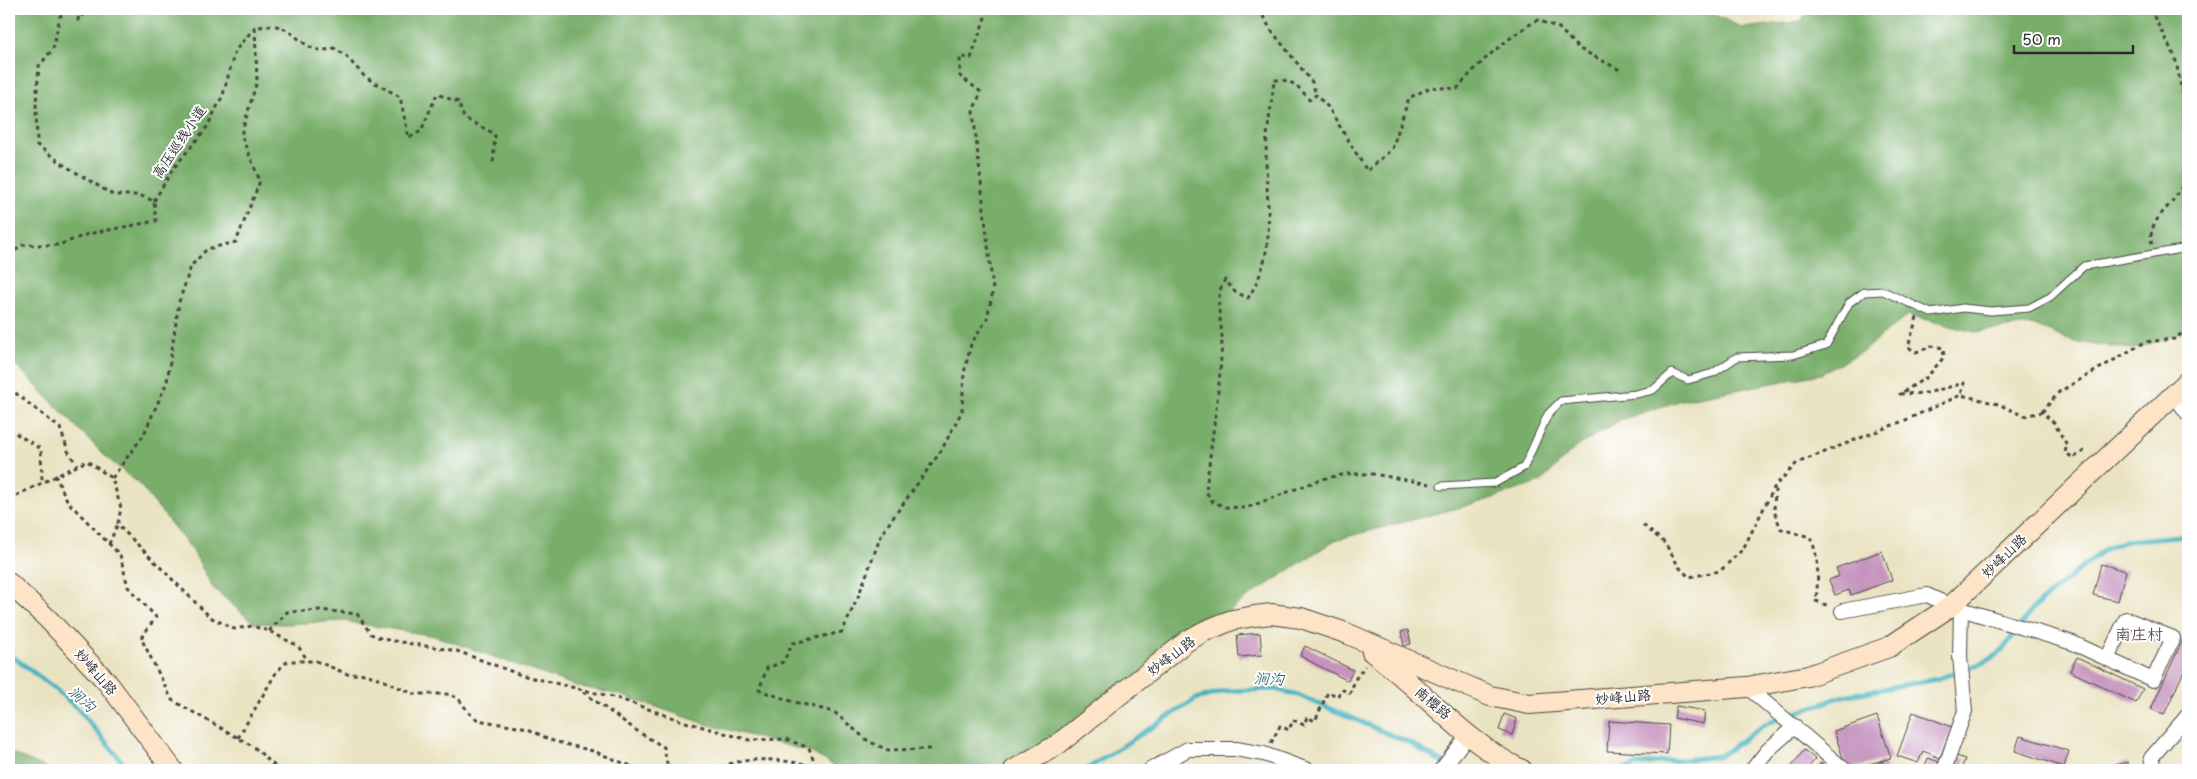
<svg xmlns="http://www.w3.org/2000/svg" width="2197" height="779" font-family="'Playpen Sans','LXGW WenKai TC',sans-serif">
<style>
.forest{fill:#78ae6b;stroke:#526c4b}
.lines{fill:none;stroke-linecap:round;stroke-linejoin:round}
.stream{stroke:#45b4c1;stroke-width:5}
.building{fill:#c593bd}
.lane-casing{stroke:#484742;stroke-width:9}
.street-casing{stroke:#484742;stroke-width:16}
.secondary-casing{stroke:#484742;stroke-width:22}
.path{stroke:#484742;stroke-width:3;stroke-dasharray:4 4;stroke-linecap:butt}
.lane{stroke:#fff;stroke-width:7}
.street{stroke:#fff;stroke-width:14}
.secondary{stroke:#fee4c6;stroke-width:20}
.labels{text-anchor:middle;stroke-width:4;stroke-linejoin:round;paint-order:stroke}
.street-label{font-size:14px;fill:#2b2b2b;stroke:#fff}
.water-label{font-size:15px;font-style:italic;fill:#356267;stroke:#fff}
.quarter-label{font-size:16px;fill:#614f5e;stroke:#fff}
</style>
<rect width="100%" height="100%" fill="#fff"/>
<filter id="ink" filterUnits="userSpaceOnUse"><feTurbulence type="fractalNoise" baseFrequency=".02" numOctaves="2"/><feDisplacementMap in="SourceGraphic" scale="10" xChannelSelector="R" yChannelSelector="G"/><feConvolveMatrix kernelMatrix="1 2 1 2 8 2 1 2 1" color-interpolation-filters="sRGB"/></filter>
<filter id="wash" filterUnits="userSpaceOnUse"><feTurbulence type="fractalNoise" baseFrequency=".0096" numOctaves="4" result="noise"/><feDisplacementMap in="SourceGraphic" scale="20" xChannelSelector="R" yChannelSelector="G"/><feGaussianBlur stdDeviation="1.12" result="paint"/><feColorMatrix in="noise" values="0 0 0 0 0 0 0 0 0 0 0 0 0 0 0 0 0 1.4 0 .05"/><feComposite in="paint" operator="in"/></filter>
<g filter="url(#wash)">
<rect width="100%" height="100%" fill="#eae3c2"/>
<path class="forest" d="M9 9H1702L1743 28 1802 21 1808 9H2188V331L2133 349 2074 342 2032 325 1974 332 1908 315 1863 351 1821 374 1682 400 1620 420 1575 448 1541 482 1484 501 1335 540 1242 601 1031 770H842L810 752 706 724 621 695 576 686 435 636 342 621 286 624 254 623 213 588 193 551 140 485 105 456 17 366 9 363Z
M9 752 52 770H9Z"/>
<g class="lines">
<path class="stream" d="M9 654 58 691 79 710 129 770
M1085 770 1196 699 1225 691 1275 689 1298 695 1410 743 1455 770
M1620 770 1643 764 1720 756 1765 724 1843 696 1937 679 1985 662 2002 651 2032 609 2103 550 2125 541 2188 535"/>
</g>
<g id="blocks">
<path class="building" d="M1882 551 1892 580 1851 595 1849 590 1835 595 1829 580 1839 576 1836 568Z
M2101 564 2126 571 2118 601 2093 595Z
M2188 628V662L2164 715 2151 709Z
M1408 630 1411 644 1404 646 1401 632Z
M1260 633 1262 655 1239 657 1237 635Z
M1305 646 1353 670 1348 681 1300 656Z
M2077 657 2143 689 2136 703 2070 671Z
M1676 706 1705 711 1703 724 1674 718Z
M1913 712 1952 727 1940 758 1923 751 1918 763 1897 756Z
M1504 714 1517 719 1512 735 1499 730Z
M1877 716 1891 758 1847 770 1834 731Z
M1609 721 1669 725 1667 754 1607 751Z
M2020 736 2069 751 2064 767 2015 751Z
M1804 750 1815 759 1807 770H1789Z
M1954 755 1965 759 1961 770H1948Z
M1928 758 1942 763 1939 770H1923Z
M1882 761 1887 769 1870 770Z
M2128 762V770H2098Z
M1821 763 1830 770H1816Z"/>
</g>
</g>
<g filter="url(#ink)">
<use href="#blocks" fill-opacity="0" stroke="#484742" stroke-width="1"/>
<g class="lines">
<g class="lane-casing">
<path id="lane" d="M1441 486 1495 483 1524 467 1548 414 1561 401 1636 394 1653 390 1672 373 1688 380 1713 373 1737 357 1793 355 1826 345 1849 303 1864 292 1883 291 1931 313 1963 308 1991 311 2029 308 2050 297 2084 266 2182 249 2188 244"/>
</g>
<g class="street-casing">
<path id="street" d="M2174 395 2188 414
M1842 611 1927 595 1951 606 2073 643 2153 680 2173 638 2126 619 2107 659
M1747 687 1845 770
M1150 770 1188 749H1236L1264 754 1308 770
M1441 770 1469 734
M1752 770 1767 751 1795 726
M1944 770 1965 711 1960 656 1961 609
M2155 770 2151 758 2188 715"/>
</g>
<g class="secondary-casing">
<path id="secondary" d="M9 583 47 618 107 682 173 770
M1372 652C1422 689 1465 743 1522 770
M1014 770 1057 745 1187 641 1205 631 1232 620 1255 616 1271 614 1301 618 1346 633 1490 696 1529 704 1747 687 1808 676 1889 647 1951 606 2188 381"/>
</g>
<path class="path" d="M80 9 78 20 90 9
M1259 9 1271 30 1312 82 1316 95
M2150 9 2175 57 2188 120
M154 201 173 169 207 127 223 95 235 51 255 27C262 27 270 25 276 26 298 30 306 58 334 48L346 56 365 77 400 97 409 138 421 131 437 94 458 102 464 118 495 134 493 164
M2152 244C2147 225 2163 213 2174 199 2180 191 2184 182 2188 174
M9 255 23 245H59L88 234 156 221 154 201 139 195H113L64 165 37 145 36 103 39 66 53 49 60 16 76 9
M1917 317 1908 347 1916 352 1933 346 1943 348 1944 357 1927 377 1900 394 1927 393 1964 383 1961 395 1998 404 2024 416 2042 412 2054 423 2067 445 2065 452 2073 458 2084 451 2088 452
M9 388 60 428 68 451 77 465
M2042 412 2059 392 2145 342 2174 339 2188 329
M9 429 41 449 42 481
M55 475 68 502 120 555 128 587 156 617 141 638 172 700 254 747 279 770
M112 478 143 436 167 382 179 302 191 266 207 249 236 242 260 181 241 135 257 81 255 27
M1430 484 1373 474H1346L1322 479 1246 508 1226 507 1213 502 1206 492C1211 441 1220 391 1222 340 1222 321 1213 296 1225 280L1235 292 1248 298C1278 252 1266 208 1266 156 1266 131 1272 105 1274 80 1290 79 1300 86 1309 100L1316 95 1328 107 1367 171 1392 149 1409 98 1431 87 1457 89C1480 61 1506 39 1537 20L1559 28 1578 48 1620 70
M1775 489 1774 511 1781 529 1810 537C1820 557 1818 579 1816 601L1829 606
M9 499 87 461 112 478 121 508 118 523 122 529 210 617 234 629 252 626 269 631 298 646 308 661
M1643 525 1665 543 1679 567 1689 577 1720 571 1743 549 1775 486 1797 463 1908 419 1961 395
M109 544 118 523
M269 631 287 612 320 610 357 614 371 634 382 639 457 651 521 675 617 698 682 721 749 740 786 739 809 748 816 766
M583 692 640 733 664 747 668 770
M238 738 277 671 288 661H316L350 675 360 673 375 677 414 694H449L459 699 469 713 478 720 528 729 553 741 593 751 641 770
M1271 743 1280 726 1289 730 1293 720 1304 725 1307 717 1315 721 1328 692 1338 696 1341 689 1350 693 1356 678 1365 666
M930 749 888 750 868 741 834 712 791 701 759 690 767 668 783 662 793 643 842 632 858 597 882 533 941 451 962 411 964 373 971 344 987 319 993 290 973 111 981 92 960 76V57L971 58 988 9
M669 766 691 770
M714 770C746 754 782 760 816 766V770"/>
<use href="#lane" class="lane"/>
<use href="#street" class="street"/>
<use href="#secondary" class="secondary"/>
</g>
</g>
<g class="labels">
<g class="street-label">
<text transform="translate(179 142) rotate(-56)" y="5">高压巡线小道</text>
<text transform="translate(2004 556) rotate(-44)" y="5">妙峰山路</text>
<text transform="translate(1171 656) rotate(-37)" y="5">妙峰山路</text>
<text transform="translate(96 672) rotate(49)" y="5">妙峰山路</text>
<text transform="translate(1623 697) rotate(-5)" y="5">妙峰山路</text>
<text transform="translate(1433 703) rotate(40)" y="5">南樱路</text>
</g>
<g class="water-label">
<text transform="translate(1269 679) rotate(3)" y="5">涧沟</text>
<text transform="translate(82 699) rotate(43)" y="5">涧沟</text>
</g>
<g class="quarter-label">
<text x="2139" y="640">南庄村</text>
</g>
</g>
<rect width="2197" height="779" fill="none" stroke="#fff" stroke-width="30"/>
<path d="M2014 45v8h119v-8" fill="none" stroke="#2b2b2b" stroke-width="2.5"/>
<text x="2022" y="45" font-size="15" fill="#2b2b2b" stroke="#ffffff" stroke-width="4" paint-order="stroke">50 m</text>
</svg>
